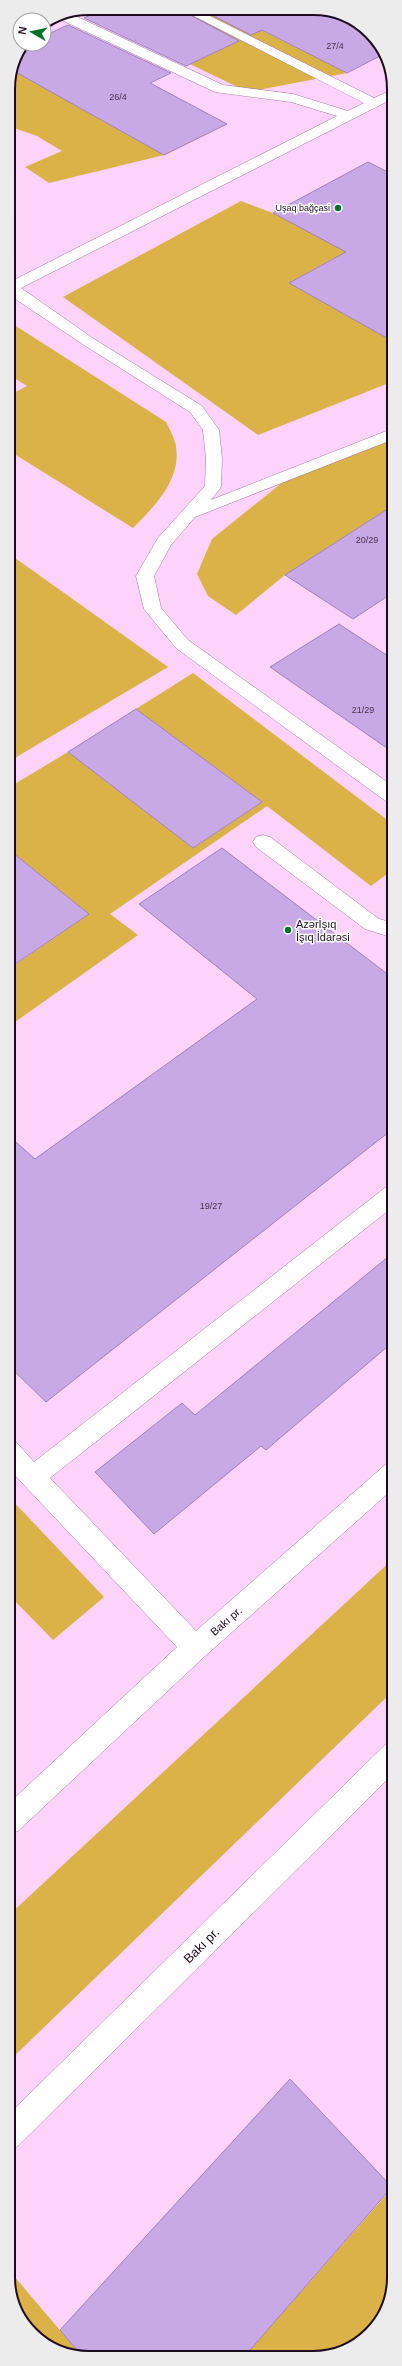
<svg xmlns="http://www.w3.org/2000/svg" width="402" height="2366" font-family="Arial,sans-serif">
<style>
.green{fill:#dbb247}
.building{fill:#c8a9e5;stroke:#9f81bb}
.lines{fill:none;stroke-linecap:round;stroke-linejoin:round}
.minor-casing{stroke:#a675a4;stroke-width:1}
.minor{fill:#fff;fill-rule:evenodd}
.poi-dot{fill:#00752a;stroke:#fff;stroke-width:1.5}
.labels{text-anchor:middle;stroke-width:3;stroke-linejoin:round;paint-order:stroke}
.number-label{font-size:9px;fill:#483350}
.far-poi-label{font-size:9px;fill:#1e0c1e;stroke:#fff;text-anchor:end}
.poi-label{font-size:11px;fill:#1e0c1e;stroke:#fff;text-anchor:start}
.street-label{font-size:11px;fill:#1e0c1e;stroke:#fff}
.near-street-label{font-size:13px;fill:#1e0c1e;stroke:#fff}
.rim{fill:none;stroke:#1e0c1e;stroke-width:2}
</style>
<rect width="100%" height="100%" fill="#fdd2fb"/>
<path class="green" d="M151 9H220L347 73 248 92 190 64 226 47Z
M12 70 164 155 49 183 25 167 62 151 37 136 8 126V84Z
M241 201 273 213 319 237 344 224 382 284 334 258 289 283 394 342V381L258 435 63 297Z
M8 321 166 422C169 428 173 435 175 442 184 477 155 506 133 528L8 450V396L27 386 8 374Z
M394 433V505L285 575 236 615 208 596 197 574 212 539 304 465Z
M8 553 168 667 8 762Z
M193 673 394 825V869L371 886 267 806 110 914 138 935 8 1027V960L15 965 89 914 8 849V788L68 752 193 848 262 802 136 709Z
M8 1496 104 1597 53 1640 8 1594Z
M394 1558V1690L8 2062V1916Z
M394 2186V2282L388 2308 370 2334 348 2350 318 2358 244 2357Z
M13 2275 81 2355H69L28 2330 8 2282Z"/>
<path class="building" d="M106 8 179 9 239 41 186 66 84 18Z
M200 9 328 11 374 36 382 55 347 73 262 30 251 35Z
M68 25 171 73 150 83 227 124 164 155 12 70 16 54 23 44H44V36Z
M368 162 394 175V342L289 283 346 252 273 213Z
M394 505V592L353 619 285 575Z
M339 624 394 660V753L270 667Z
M136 709 262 802 193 848 68 752Z
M222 848 394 979V1128L46 1402 8 1365V1135L35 1159 257 999 139 904Z
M8 849 89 914 8 969Z
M394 1252V1341L266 1450 261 1446 154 1534 95 1472 182 1403 195 1415Z
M290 2079 392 2187 244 2357 81 2355 60 2330Z"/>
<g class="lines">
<g class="minor-casing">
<path id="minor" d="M180 9H196L374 98 394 89V98L21 288 94 339 202 406 219 430 222 459 221 487 211 500 394 428V439L195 517 171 545 154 576 161 608 188 640 394 787V804L387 802 176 648 144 609 136 576 158 538 205 486 206 459 203 430 190 412 84 345 8 294V283L337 116 291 102 215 92 55 17 67 12 223 85 293 94 348 111 364 103Z
M263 835 270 837 379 919 394 923V938L365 929 256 847 253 842 256 837Z
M394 1184V1206L50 1478 196 1631 385 1465 394 1462V1488L204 1657 18 1831 8 1835V1804L177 1647 8 1468V1440L17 1443 34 1462 386 1187Z
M394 1741V1773L18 2146 8 2151V2115L385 1745Z"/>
</g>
<use href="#minor" class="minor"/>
</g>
<g class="poi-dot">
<circle cx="338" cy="208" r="4"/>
<circle cx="288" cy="930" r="4"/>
</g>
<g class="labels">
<g class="number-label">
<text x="335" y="49">27/4</text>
<text x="118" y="100">26/4</text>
<text x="367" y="543">20/29</text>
<text x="363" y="713">21/29</text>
<text x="211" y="1209">19/27</text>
</g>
<g class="far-poi-label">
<text x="330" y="211">Uşaq bağçasi</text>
</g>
<g class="poi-label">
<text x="296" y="928">Azərİşıq<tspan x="296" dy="13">İşıq İdarəsi</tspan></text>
</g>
<g class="street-label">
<text transform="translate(226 1621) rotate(-41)" y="4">Bakı pr.</text>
</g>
<g class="near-street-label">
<text transform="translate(201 1945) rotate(-45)" y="5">Bakı pr.</text>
</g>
</g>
<path d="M0 0H402V2366H0ZM89 15H313A74 74 0 0 1 387 89V2277A74 74 0 0 1 313 2351H89A74 74 0 0 1 15 2277V89A74 74 0 0 1 89 15Z" fill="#edeced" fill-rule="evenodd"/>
<path class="rim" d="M89 15H313A74 74 0 0 1 387 89V2277A74 74 0 0 1 313 2351H89A74 74 0 0 1 15 2277V89A74 74 0 0 1 89 15Z"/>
<g transform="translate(32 32) rotate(279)"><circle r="19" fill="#ffffff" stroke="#a59ea5"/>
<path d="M0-3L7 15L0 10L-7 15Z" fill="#00752a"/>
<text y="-6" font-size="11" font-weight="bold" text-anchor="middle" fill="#1e0c1e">N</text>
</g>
</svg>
